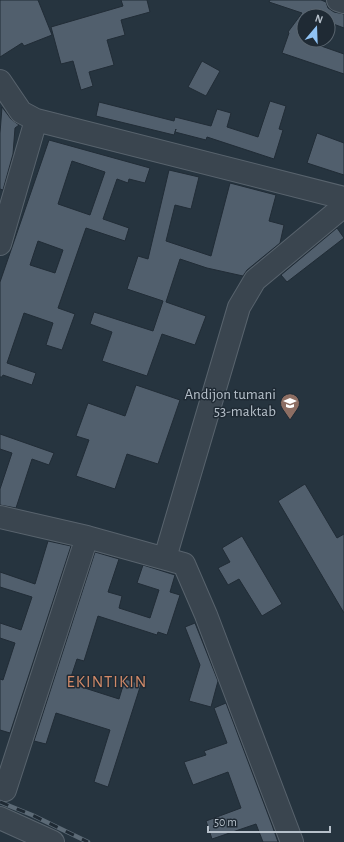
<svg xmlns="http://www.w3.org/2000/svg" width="344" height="842" font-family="'Alegreya Sans',sans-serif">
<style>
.building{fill:#515f6d;stroke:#212c36;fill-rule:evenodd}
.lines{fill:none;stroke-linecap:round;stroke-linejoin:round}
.minor-casing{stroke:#58636d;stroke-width:24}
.minor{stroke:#3a454f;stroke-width:22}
.rail-casing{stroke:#5c6a76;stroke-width:4.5}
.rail{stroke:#1f2a34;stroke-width:3;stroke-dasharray:9;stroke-linecap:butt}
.labels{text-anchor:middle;stroke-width:3;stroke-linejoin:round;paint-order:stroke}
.poi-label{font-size:15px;fill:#b6c0ca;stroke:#1f2a34;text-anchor:end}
.quarter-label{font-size:17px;letter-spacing:1px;fill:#d28a68;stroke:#1f2a34}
</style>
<rect width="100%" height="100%" fill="#26343f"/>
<path class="building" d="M0 0H38L52 35 24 46 22 43 0 57Z
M121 0H147L150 12 121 20 125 35 107 40 114 65 89 72 93 86 81 90 73 61 61 64 51 27 123 6Z
M270 0H321L326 2 328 8 334 12 344 14V28L328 22V16H309L304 14V40L344 54V74L282 53 289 33 288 32 302 13 269 2Z
M202 61 220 71 206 96 188 87Z
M270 101 286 106 279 129 283 130 274 159 207 137 206 140 175 132 176 129 174 135 96 116 99 102 174 121 175 117 211 126 217 109 231 113 227 127 258 137Z
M2 107 11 119 19 125 15 128 13 154 3 190 0 189V133Z
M317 133 344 143V175L307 163Z
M49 140 150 168 145 183 129 179 128 183 117 179 103 219 129 228 125 241 86 228 58 308 75 314 62 350 46 345 53 323 24 313 7 363 36 373 32 385 3 375 2 377H0V282ZM72 161 105 172 90 215 58 204ZM38 241 63 250 55 273 30 265Z
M169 170 199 177 191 209 175 205 166 241 211 256 230 183 276 195 269 221 284 225 280 243 247 270 243 276 207 268 180 259 166 302 206 316 195 345 162 334 147 376 102 361 112 332 90 324 94 312 153 331 163 301 127 289 138 256 148 259Z
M337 228 344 238 287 282 281 275Z
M136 385 180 400 158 464 127 454 115 489 76 476 89 440 76 436 88 403 125 416Z
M0 434 54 453 49 465 32 459 16 508 0 505V489L12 453 0 449Z
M305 484 337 538 344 534V613L278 501Z
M242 536 282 604 262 616 239 579 228 585 218 568 230 562 222 548Z
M48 541 71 546 10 733 0 730V679L3 680 15 643 0 638V623L21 630 32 597 0 587V572L35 584Z
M95 552 119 559 108 592 122 596 119 608 150 618 159 590 137 583 143 565 175 575 170 592 180 595 167 635 158 632 157 635 98 616 84 661 77 659 69 683 119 699 125 679 141 684 108 787 94 782 110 730 56 713 46 744 34 741Z
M195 623 218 681 211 707 189 701 200 665 185 627Z
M226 703 272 825 278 842H263L256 824 212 839 206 821 241 808 228 772 193 785 184 762 206 755 204 751 227 743 214 708Z"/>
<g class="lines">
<g class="minor-casing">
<path id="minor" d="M338 0 344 2
M0 81 21 112 36 120 344 198
M0 244 36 120
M0 517 87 537 184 564 206 615 292 842
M165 558 239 307 255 280 344 206
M5 790 87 537
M0 818 53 842"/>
</g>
<use href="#minor" class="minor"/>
<g class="rail-casing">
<path id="rail" d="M0 802 32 815 88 842"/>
</g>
<use href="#rail" class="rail"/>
</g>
<defs>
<g id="school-pin" transform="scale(1)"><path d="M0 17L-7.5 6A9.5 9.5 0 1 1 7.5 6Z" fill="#8d6e63" stroke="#1f2a34"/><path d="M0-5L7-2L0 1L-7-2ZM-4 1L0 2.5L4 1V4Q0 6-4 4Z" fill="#fff"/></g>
</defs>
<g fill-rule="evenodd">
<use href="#school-pin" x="290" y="403"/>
</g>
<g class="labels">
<g class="poi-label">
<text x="276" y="399">Andijon tumani<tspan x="276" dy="17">53-maktab</tspan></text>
</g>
<g class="quarter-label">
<text x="107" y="687">EKINTIKIN</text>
</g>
</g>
<g transform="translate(316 28) rotate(19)"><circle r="19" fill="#1f2a34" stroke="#5b6670"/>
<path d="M0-3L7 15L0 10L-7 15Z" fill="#90c3f5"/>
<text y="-6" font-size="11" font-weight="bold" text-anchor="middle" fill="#b6c0ca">N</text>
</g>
<path d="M208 826v6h122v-6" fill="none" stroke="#b6c0ca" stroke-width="2"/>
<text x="214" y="826" font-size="12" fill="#b6c0ca" stroke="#1f2a34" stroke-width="3" paint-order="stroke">50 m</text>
</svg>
